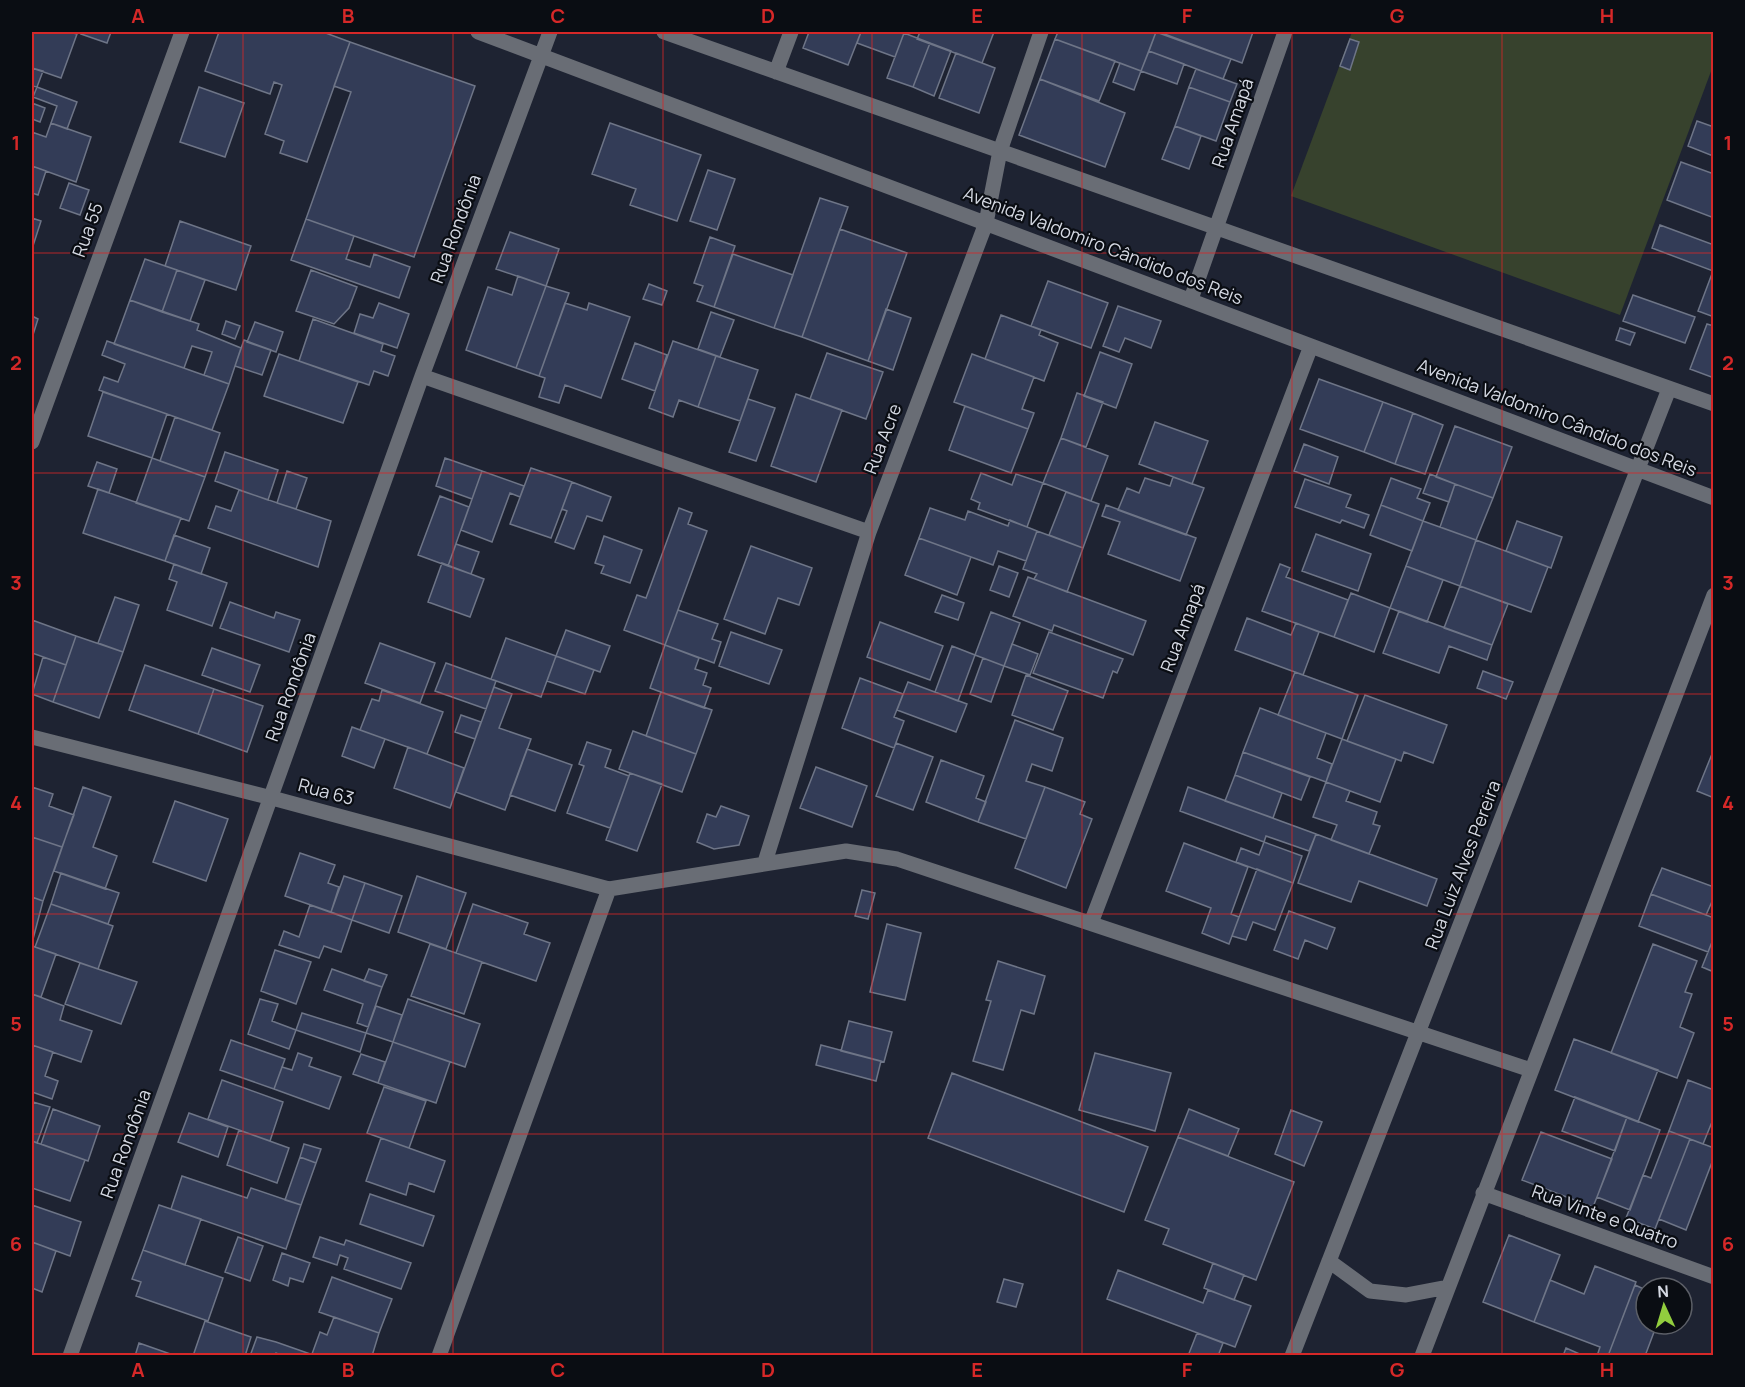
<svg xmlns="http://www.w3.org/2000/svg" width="1745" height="1387" font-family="Manrope,sans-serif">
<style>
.green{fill:#37422d}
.building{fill:#333c57;stroke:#6e7587;stroke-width:1.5}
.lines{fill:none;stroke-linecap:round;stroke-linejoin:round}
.minor{stroke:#696d75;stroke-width:15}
.grid{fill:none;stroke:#d62828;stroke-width:1.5;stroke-opacity:0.55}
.labels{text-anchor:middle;stroke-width:4.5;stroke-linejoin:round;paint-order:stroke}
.street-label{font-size:18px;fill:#d6dae4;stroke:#0a0d13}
.neatline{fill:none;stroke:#d62828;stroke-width:2}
.grid-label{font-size:20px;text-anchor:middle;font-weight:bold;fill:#d62828}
</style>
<rect width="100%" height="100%" fill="#1e2332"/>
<path class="green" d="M1352 32H1713V66L1620 315 1291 196Z"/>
<path class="building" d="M32 32H69L77 34 61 78 32 68Z
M82 32H111L107 43 81 34Z
M219 32H323L350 42 307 162 280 153 284 141 265 134 282 85 274 82 270 94 205 71Z
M809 32H861L848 65 803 48Z
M861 32H898L904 33 895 57 857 43Z
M920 32H994L982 63 917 39Z
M1058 32H1156L1141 71 1055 39Z
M1156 32 1231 59 1223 79 1149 51Z
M1159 32H1253L1242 63Z
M904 33 930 43 913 87 887 78Z
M1055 39 1115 61 1099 101 1040 79Z
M1350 39 1359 42 1350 70 1340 66Z
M350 42 475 86 414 257 306 219 351 92 334 86Z
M930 43 951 51 934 96 913 87Z
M1149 51 1184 64 1177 84 1141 71Z
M956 53 995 68 979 113 939 98Z
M1120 63 1141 71 1134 90 1113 82Z
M32 68 43 71 37 87 32 86Z
M1196 69 1237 84 1230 102 1189 87Z
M1040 79 1125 113 1105 167 1019 135Z
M37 87 77 102 67 129 51 123 57 106 33 97Z
M199 87 244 103 225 157 180 142Z
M1189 87 1230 102 1216 141 1175 126Z
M32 103 45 108 40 122 32 119Z
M1697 121 1714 127 1713 156 1688 146Z
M51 123 91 137 76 182 32 166V132L46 137Z
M610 123 701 155 677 221 630 205 636 189 592 174Z
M1175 126 1201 136 1189 169 1162 159Z
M1681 162 1714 174V218L1667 200Z
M32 166 46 171 38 195 32 193Z
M708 170 735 179 717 230 690 221Z
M69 183 89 190 80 215 60 208Z
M820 198 848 207 802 337 774 328Z
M32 218 41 221 32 249Z
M306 219 354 236 346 259 370 267 374 254 410 267 399 298 291 260Z
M180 221 251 246 236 290 165 266Z
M1660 225 1714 245 1713 271 1652 248Z
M840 229 907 253 868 361 802 337Z
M510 232 559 249 546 286 496 269Z
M710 237 735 246 714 307 697 301 703 286 694 283Z
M733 254 793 275 774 328 714 307Z
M145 259 177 270 162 312 130 300Z
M177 270 205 280 190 321 162 312Z
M311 270 357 287 349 308 334 324 296 311Z
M1713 271H1714V317L1698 311Z
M518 276 546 286 516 368 466 350 488 287 512 295Z
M1048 281 1108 303 1091 348 1031 326Z
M649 284 667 291 662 305 643 299Z
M546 286 569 293 539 376 516 368Z
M1633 295 1695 317 1685 343 1623 321Z
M130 300 199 324 197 330 241 348 229 384 204 375 212 352 192 346 184 368 114 344Z
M379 303 409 314 397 348 354 333 360 314 373 318Z
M565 303 587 310 589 303 630 317 601 398 565 385 559 403 539 397 545 378 539 376Z
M1118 306 1161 321 1151 348 1125 338 1119 352 1103 346Z
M886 309 911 318 893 370 868 361Z
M711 312 734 320 720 357 698 349Z
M1001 315 1041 330 1039 335 1058 343 1044 381 985 359Z
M32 316 38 319 32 338Z
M313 319 383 344 381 351 395 356 388 376 374 371 369 385 299 361Z
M226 321 240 326 235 339 222 334Z
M255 322 283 332 276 352 247 342Z
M1707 324 1714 326V378L1690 369Z
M1620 328 1635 333 1630 345 1616 340Z
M244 340 271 350 262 375 235 366Z
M107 341 229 384 212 430 99 390 104 377 118 382 125 364 102 355Z
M673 341 716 356 698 407 679 400 673 417 649 408Z
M635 343 667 355 655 391 622 379Z
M1100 352 1132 364 1116 408 1084 396Z
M827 353 883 372 866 419 810 399Z
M279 354 358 382 343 423 264 396Z
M972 354 1034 377 1022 409 1034 413 1028 429 954 402Z
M716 356 758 370 740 421 698 407Z
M1319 379 1383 402 1364 452 1300 429Z
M103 392 167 414 152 458 88 436Z
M1077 393 1103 402 1086 447 1061 438Z
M796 394 842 410 816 482 771 466Z
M748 399 775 408 756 461 729 452Z
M1383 402 1413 413 1395 464 1364 452Z
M965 406 1028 429 1011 473 949 450Z
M1413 413 1443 425 1425 474 1395 464Z
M175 417 220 433 205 477 160 461Z
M1155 422 1208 441 1192 484 1139 464Z
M1455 426 1512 447 1493 498 1436 477Z
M1061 438 1108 456 1091 501 1043 483Z
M1304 444 1338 457 1329 484 1294 471Z
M225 452 278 470 268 500 215 481Z
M152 458 205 477 189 521 136 503Z
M445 458 482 471 472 499 436 486Z
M97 462 117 469 109 493 88 486Z
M531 468 572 482 551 538 510 524Z
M287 471 307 478 296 509 277 503Z
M482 471 524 486 520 497 510 493 492 542 461 530Z
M981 473 1012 485 1016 474 1043 483 1027 527 978 509 980 503 971 499Z
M1430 474 1455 484 1449 502 1423 493Z
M1173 477 1204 488 1186 535 1118 510 1127 488 1139 493 1145 478 1170 486Z
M1391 478 1421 489 1417 498 1430 503 1423 521 1381 505Z
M1305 479 1351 495 1346 507 1369 515 1364 528 1342 520 1340 523 1295 507Z
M572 482 611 497 602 521 587 516 574 549 555 542 567 511 562 509Z
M1455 484 1493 498 1476 540 1440 527Z
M98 489 181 518 165 561 83 533Z
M239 490 331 521 318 567 208 528 216 506 231 511Z
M1066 492 1099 504 1083 548 1049 535Z
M440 496 469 507 448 566 418 555Z
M1106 505 1196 538 1180 581 1108 554 1120 522 1102 516Z
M1381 505 1423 521 1412 551 1370 535Z
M679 508 692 513 688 524 707 531 665 645 624 630 637 595 646 598Z
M930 508 965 520 968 511 1008 526 1010 520 1037 531 1026 561 998 551 993 565 919 538Z
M1423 521 1476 540 1460 586 1406 566Z
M1517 521 1562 537 1551 568 1506 551Z
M1037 531 1083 548 1067 592 1034 579 1037 574 1023 569Z
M1316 534 1371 554 1358 591 1302 571Z
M174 535 210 548 201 574 165 561Z
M604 536 642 550 630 583 601 573 604 566 595 563Z
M919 538 971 557 957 595 905 575Z
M1476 540 1548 567 1531 612 1460 586Z
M456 544 479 552 471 574 448 566Z
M751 546 812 568 799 605 778 598 765 634 724 619Z
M442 563 484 579 470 617 428 602Z
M174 564 227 583 212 626 167 610 177 582 169 579Z
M1280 564 1290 568 1286 577 1348 600 1334 637 1262 611Z
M999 566 1018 573 1009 597 990 590Z
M1406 566 1443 580 1427 622 1390 608Z
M1028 577 1146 621 1133 655 1054 625 1052 631 1013 616Z
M1460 586 1508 604 1492 645 1444 628Z
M1351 593 1390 608 1374 652 1334 637Z
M942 595 964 603 958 620 935 612Z
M115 597 139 605 123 652 98 643Z
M230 602 274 618 276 612 300 620 289 652 220 628Z
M678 610 718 624 712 639 721 642 714 663 665 645Z
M1399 611 1492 645 1487 660 1449 646 1439 673 1383 653Z
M991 612 1020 623 1004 666 975 655Z
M1247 618 1291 635 1296 623 1319 632 1303 675 1235 650Z
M32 620 76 636 66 665 32 653Z
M880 622 943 646 930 680 867 657Z
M566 630 610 646 600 672 556 656Z
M731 632 782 650 769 684 719 666Z
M1049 632 1123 659 1117 673 1113 671 1103 698 1033 673Z
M76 636 123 652 99 718 53 702Z
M506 638 556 656 541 697 491 679Z
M380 643 435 663 420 703 365 683Z
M1012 644 1038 654 1030 675 1004 666Z
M665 645 699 658 695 669 707 673 703 685 711 688 704 708 650 688Z
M952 646 975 655 958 701 935 692Z
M212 648 260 665 250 692 202 675Z
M556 656 594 670 585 694 547 681Z
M43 657 66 665 53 702 32 694Z
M983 658 1004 666 991 702 970 694Z
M446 663 496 681 486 709 435 691Z
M145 665 214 689 198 734 129 710Z
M1483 671 1513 682 1506 699 1477 688Z
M1295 672 1358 695 1342 739 1278 715Z
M1026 675 1068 691 1053 730 1012 715Z
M860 678 903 694 894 717 904 721 894 748 842 728Z
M908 682 967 704 956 732 897 710Z
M494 687 512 694 499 728 531 739 505 810 456 792Z
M214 689 263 706 247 752 198 734Z
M382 690 443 712 427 754 360 730 372 699 379 701Z
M661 692 712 710 696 754 646 736Z
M1365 695 1447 725 1433 763 1404 752 1401 761 1347 741Z
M1260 708 1326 733 1317 758 1332 764 1326 782 1243 752Z
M461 715 481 722 475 739 455 732Z
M1015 720 1063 738 1052 771 1032 764 1026 781 1045 787 1026 839 978 822Z
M352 727 385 739 374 768 342 756Z
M633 731 696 754 682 792 619 769Z
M1342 739 1396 759 1380 802 1326 782Z
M587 742 611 750 605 767 629 776 610 828 567 813 584 766 579 764Z
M896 743 933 757 913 810 876 796Z
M408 747 464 768 450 808 394 788Z
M527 749 572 765 555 811 510 795Z
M1714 749V798L1697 791Z
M1243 752 1310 777 1301 800 1235 775Z
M941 760 984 776 976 798 986 802 978 822 926 802Z
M816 767 867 786 852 827 800 808Z
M630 773 662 784 637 851 606 840Z
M1235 775 1282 793 1273 818 1225 801Z
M1326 782 1350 791 1346 801 1377 812 1373 824 1380 826 1369 854 1331 840 1337 825 1313 817Z
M32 787 53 794 49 806 74 815 62 847 32 837Z
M83 787 111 797 93 847 117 856 105 889 54 871Z
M1045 787 1085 802 1080 814 1092 819 1066 888 1015 868Z
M1188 787 1316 834 1309 851 1266 836 1264 842 1180 811Z
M175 801 228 819 206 881 153 862Z
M721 806 749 816 739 845 714 849 697 842 707 814 716 817Z
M1316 834 1437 879 1427 906 1359 881 1351 902 1298 883Z
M32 837 62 847 43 901 32 897Z
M1264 842 1302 856 1293 883 1236 862 1241 848 1259 855Z
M1184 843 1248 867 1231 914 1239 917 1229 944 1202 933 1211 908 1166 891Z
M300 853 335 865 328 883 339 887 331 912 285 896Z
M1662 868 1714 887V897L1706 915 1651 894Z
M1257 869 1293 883 1275 930 1253 922 1246 940 1232 936Z
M61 873 119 893 108 924 51 904Z
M344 876 365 883 352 920 331 912Z
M417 876 466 893 446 949 398 932Z
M365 883 402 896 389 933 352 920Z
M862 890 875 893 868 919 855 916Z
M1651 894 1714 918V937L1708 952 1639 926Z
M32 897 43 901 32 943Z
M51 904 113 926 98 969 35 947Z
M473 904 528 923 524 934 550 943 536 981 456 953Z
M310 905 352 920 341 952 324 946 319 958 279 945 284 931 299 937Z
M1289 911 1335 928 1327 949 1305 940 1298 959 1274 950Z
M887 924 921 933 905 1000 870 992Z
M1714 937V972L1702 967Z
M430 944 482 962 464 1014 411 996Z
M1653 944 1697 961 1685 992 1692 994 1680 1027 1694 1033 1677 1078 1611 1053Z
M32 946 56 954 41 997 32 994Z
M275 950 311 962 296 1004 261 991Z
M998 961 1045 976 1034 1014 1021 1010 1003 1070 973 1061 991 1001 986 1000Z
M80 963 137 982 121 1024 65 1004Z
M332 969 382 987 368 1027 357 1023 363 1004 324 990Z
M369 969 387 975 382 987 364 981Z
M32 994 64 1006 60 1020 92 1031 81 1062 32 1045Z
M260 999 278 1004 272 1021 296 1030 289 1049 248 1034Z
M408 999 480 1024 465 1067 393 1042Z
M376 1006 402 1015 393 1042 366 1033Z
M302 1013 366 1033 360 1052 296 1030Z
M849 1021 892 1032 884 1062 841 1051Z
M1574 1039 1658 1070 1638 1122 1555 1090Z
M231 1040 285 1059 274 1089 220 1070Z
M393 1042 450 1062 436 1103 378 1083Z
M32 1045 53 1052 45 1076 58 1081 52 1099 32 1092Z
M821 1045 881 1061 876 1081 816 1065Z
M298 1053 312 1058 309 1066 341 1077 329 1109 274 1089 282 1067 292 1070Z
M1095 1053 1171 1073 1155 1131 1079 1110Z
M361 1054 385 1062 378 1083 353 1074Z
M952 1073 1148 1147 1124 1212 928 1138Z
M222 1080 283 1102 270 1141 208 1119Z
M1688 1080 1714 1090V1117L1703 1144 1669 1131Z
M384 1087 426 1101 409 1148 367 1133Z
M1575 1097 1627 1117 1615 1151 1562 1131Z
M33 1102 50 1107 37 1143 32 1141Z
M53 1109 100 1126 88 1161 41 1144Z
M1189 1109 1239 1129 1228 1156 1178 1137Z
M1291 1110 1322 1122 1304 1166 1275 1154Z
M189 1113 228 1127 218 1157 178 1142Z
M1627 1117 1660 1130 1630 1210 1597 1197Z
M239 1130 289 1148 277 1183 227 1165Z
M1669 1131 1690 1139 1655 1229 1626 1218 1643 1175 1651 1178Z
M1541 1132 1612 1159 1593 1207 1522 1180Z
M1178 1137 1294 1182 1256 1280 1163 1244 1169 1229 1145 1220Z
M381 1138 445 1161 434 1192 409 1183 406 1195 366 1181Z
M1690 1139 1714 1148V1157L1686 1230 1659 1219Z
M32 1141 85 1160 70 1201 32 1188Z
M304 1144 321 1149 316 1163 300 1157Z
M300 1157 316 1163 301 1205 285 1200Z
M182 1176 247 1198 251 1188 301 1205 286 1249 171 1209Z
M370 1194 434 1216 423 1246 360 1224Z
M32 1205 81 1222 70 1256 32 1242Z
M159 1205 201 1219 185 1265 143 1250Z
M1509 1235 1560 1255 1534 1322 1483 1302Z
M238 1237 263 1246 250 1281 225 1272Z
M320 1237 344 1245 346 1240 411 1263 401 1289 344 1269 348 1258 340 1255 337 1265 313 1257Z
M32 1242 56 1251 42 1292 32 1288Z
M143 1250 223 1278 208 1321 136 1296 141 1282 132 1279Z
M282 1253 310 1263 303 1282 290 1278 288 1286 273 1280Z
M1213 1263 1244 1275 1234 1300 1204 1288Z
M1595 1266 1636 1282 1608 1356H1597L1600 1347 1534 1322 1550 1280 1584 1294Z
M1118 1270 1203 1303 1208 1290 1251 1306 1235 1347 1107 1299Z
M332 1277 392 1299 379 1333 319 1312Z
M1004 1279 1023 1284 1016 1307 997 1302Z
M1635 1285 1646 1290V1324H1657L1645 1356H1608Z
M334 1317 379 1333 372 1356 312 1354 320 1332 327 1335Z
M205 1321 251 1337 245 1356H193Z
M1197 1333 1223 1343 1218 1356H1188Z
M257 1337 276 1342 316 1356H283L276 1353 275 1356H250Z
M139 1343 176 1356H135Z
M1566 1348 1584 1356H1563Z"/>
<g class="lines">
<path class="minor" d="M478 32 1714 498
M664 32 1714 404
M776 72 791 32
M1191 299 1285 32
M422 376 869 532
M32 442 182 32
M32 737 272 798 609 889 846 851 897 859 1531 1070
M765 862 869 532 986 223 1000 151 1041 32
M1091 923 1311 346
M1483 1193 1714 1277
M1329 1261 1370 1291 1406 1295 1448 1287
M70 1356 422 376 550 32
M439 1356 609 889
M1292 1356 1669 389
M1422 1356 1714 595"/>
</g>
<path class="grid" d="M243 32V1356M453 32V1356M663 32V1356M872 32V1356M1082 32V1356M1292 32V1356M1502 32V1356M32 253H1714M32 473H1714M32 694H1714M32 914H1714M32 1134H1714"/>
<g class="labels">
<g class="street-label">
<text transform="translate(1233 123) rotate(-71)" y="6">Rua Amapá</text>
<text transform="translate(456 229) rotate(-70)" y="6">Rua Rondônia</text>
<text transform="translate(88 230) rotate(-70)" y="6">Rua 55</text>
<text transform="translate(1103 246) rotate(21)" y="6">Avenida Valdomiro Cândido dos Reis</text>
<text transform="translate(1557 418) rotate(21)" y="6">Avenida Valdomiro Cândido dos Reis</text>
<text transform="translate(883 439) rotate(-69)" y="6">Rua Acre</text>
<text transform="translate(1183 628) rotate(-69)" y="6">Rua Amapá</text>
<text transform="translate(291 687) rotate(-70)" y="6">Rua Rondônia</text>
<text transform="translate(326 792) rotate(15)" y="6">Rua 63</text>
<text transform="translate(1463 865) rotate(-69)" y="6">Rua Luiz Alves Pereira</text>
<text transform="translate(126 1144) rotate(-70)" y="6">Rua Rondônia</text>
<text transform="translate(1605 1217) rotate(20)" y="6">Rua Vinte e Quatro</text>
</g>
</g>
<rect width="1745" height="1387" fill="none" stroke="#0a0d13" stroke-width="66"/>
<g transform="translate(1664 1306) rotate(356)"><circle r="28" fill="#0a0d13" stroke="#5c5f67" stroke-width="1.5"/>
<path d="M0-4.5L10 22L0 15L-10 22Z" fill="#92cd3e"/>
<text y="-9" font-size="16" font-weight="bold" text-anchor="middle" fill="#d6dae4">N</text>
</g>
<rect x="33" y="33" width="1679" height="1321" class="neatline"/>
<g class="grid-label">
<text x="138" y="23">A</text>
<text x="348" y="23">B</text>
<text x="558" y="23">C</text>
<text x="768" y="23">D</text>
<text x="977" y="23">E</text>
<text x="1187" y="23">F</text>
<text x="1397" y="23">G</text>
<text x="1607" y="23">H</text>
<text x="16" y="150">1</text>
<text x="1728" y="150">1</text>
<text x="16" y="370">2</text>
<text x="1728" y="370">2</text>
<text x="16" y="590">3</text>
<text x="1728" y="590">3</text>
<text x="16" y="810">4</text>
<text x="1728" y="810">4</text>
<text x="16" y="1031">5</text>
<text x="1728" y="1031">5</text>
<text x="16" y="1251">6</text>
<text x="1728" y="1251">6</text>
<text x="138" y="1377">A</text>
<text x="348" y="1377">B</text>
<text x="558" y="1377">C</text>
<text x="768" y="1377">D</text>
<text x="977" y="1377">E</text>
<text x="1187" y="1377">F</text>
<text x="1397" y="1377">G</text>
<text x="1607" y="1377">H</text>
</g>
</svg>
